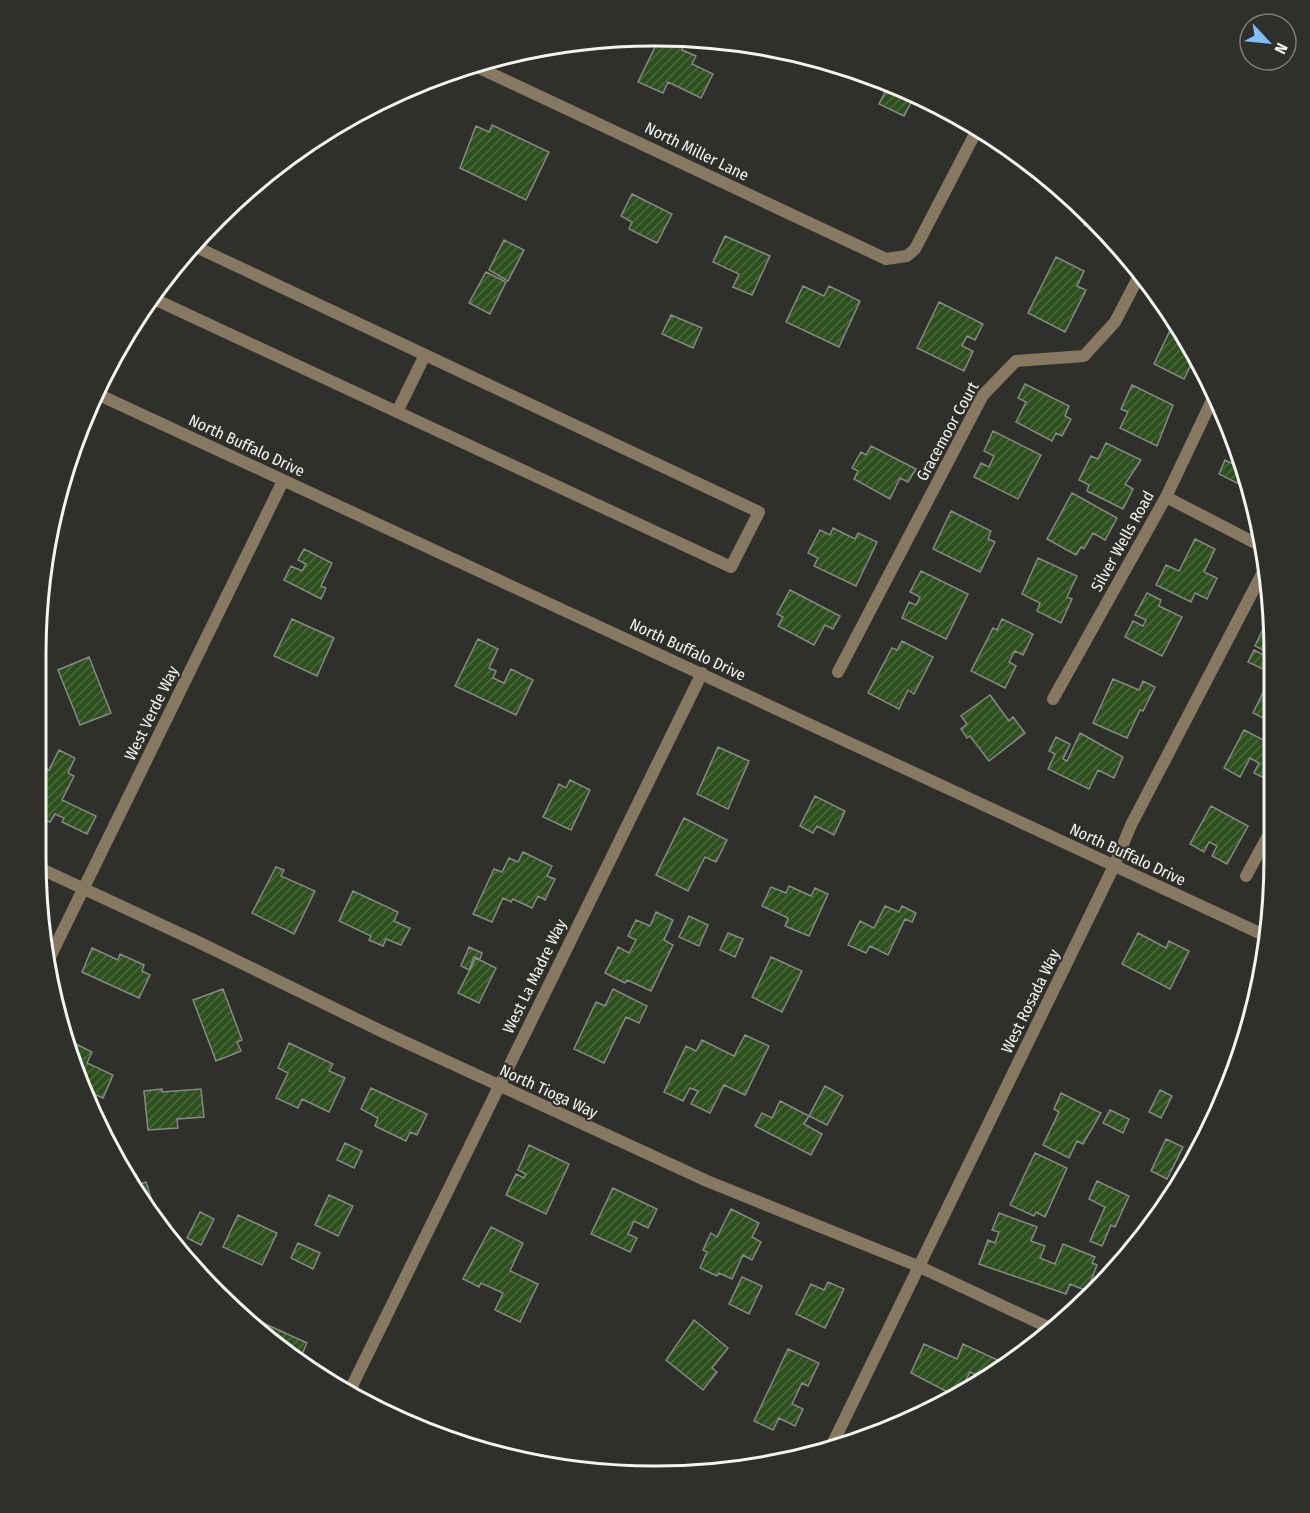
<svg xmlns="http://www.w3.org/2000/svg" width="1310" height="1513" font-family="'Fira Sans Condensed',sans-serif">
<style>
.building{fill:url(#building-hatch);stroke:#868985;stroke-width:1.5}
.lines{fill:none;stroke-linecap:round;stroke-linejoin:round}
.minor{stroke:#877961;stroke-width:12}
.tertiary{stroke:#877961;stroke-width:12}
.labels{text-anchor:middle;stroke-width:4.5;stroke-linejoin:round;paint-order:stroke}
.street-label{font-size:16px;fill:#f3f4f1;stroke:#2f2f2b}
.rim{fill:none;stroke:#f3f4f1;stroke-width:3}
</style>
<defs>
<pattern id="building-hatch" width="6" height="6" patternUnits="userSpaceOnUse" patternTransform="scale(1.5)"><rect width="6" height="6" fill="#2e501e"/><path d="M-1 1l2-2M0 6l6-6M5 7l2-2" fill="none" stroke="#4d6a3f"/></pattern>
</defs>
<rect width="100%" height="100%" fill="#2f2f2b"/>
<path class="building" d="M688 38 682 50 696 56 692 64 713 74 701 98 668 82 663 93 638 82 659 39Z
M889 85 915 95 904 116 879 104Z
M492 125 549 152 526 200 460 168 476 126 489 132Z
M632 194 672 214 657 243 629 229 632 222 621 216Z
M1088 216 1113 240 1084 225Z
M725 236 770 256 752 295 733 287 739 274 713 262Z
M504 240 524 250 508 281 489 270Z
M1056 257 1084 271 1077 286 1086 290 1065 332 1028 313Z
M486 272 506 282 490 314 469 303Z
M803 286 824 296 829 286 860 301 839 347 786 322Z
M939 302 983 324 975 340 967 336 962 346 973 351 964 371 917 348Z
M671 315 702 328 693 348 662 334Z
M1174 322 1198 361 1196 365 1192 363 1184 379 1154 364Z
M1025 384 1069 406 1065 416 1071 419 1062 436 1056 433 1052 441 1016 422 1026 402 1018 398Z
M1132 385 1173 405 1157 446 1120 428 1128 412 1121 409Z
M993 431 1041 455 1018 499 974 477 981 463 989 467 994 456 984 451Z
M1234 440 1241 456 1247 488 1219 474 1225 460 1233 464 1238 454 1229 450Z
M1106 443 1141 460 1125 484 1133 489 1123 509 1087 491 1089 485 1079 480 1091 456 1098 459Z
M871 446 916 469 908 482 900 478 890 499 854 479 858 471 852 468 861 452 866 455Z
M1072 493 1117 518 1105 540 1093 533 1084 549 1081 547 1076 555 1047 539Z
M951 511 991 531 988 539 995 542 980 572 933 549Z
M833 528 855 539 858 533 877 542 856 586 814 566 818 558 808 553 820 530 830 535Z
M1195 539 1215 549 1204 572 1217 578 1207 599 1195 593 1191 602 1156 585 1166 565 1179 571Z
M304 549 332 563 321 586 326 588 321 599 284 580 291 566 302 571 306 564 298 560Z
M1038 558 1077 576 1067 597 1072 599 1061 623 1037 611 1040 603 1022 594Z
M921 571 968 594 946 639 902 618 909 602 916 605 920 597 910 592Z
M790 590 840 616 833 629 825 625 814 645 778 626 783 617 777 614Z
M1147 593 1161 600 1159 606 1182 617 1162 656 1125 637 1133 621 1143 626 1146 620 1135 615Z
M292 619 334 638 317 676 274 656Z
M1002 619 1033 634 1023 655 1015 651 1009 662 1016 666 1005 688 971 671 993 628 997 630Z
M1263 629 1273 634V645L1269 653 1255 646Z
M478 639 498 649 489 668 496 671 493 678 504 683 511 669 533 680 516 715 455 686Z
M902 641 933 657 914 694 908 690 899 709 868 693 892 648 897 650Z
M1254 650 1273 660V674L1248 662Z
M89 657 111 713 80 725 58 670Z
M1271 676 1273 678V723L1253 713Z
M1113 679 1139 690 1143 681 1155 687 1143 711 1140 710 1127 738 1093 723Z
M990 695 1009 721 1013 717 1025 733 989 761 970 736 967 738 961 729 967 724 961 716Z
M1244 730 1273 745 1274 773 1270 781 1254 773 1259 763 1250 758 1240 777 1224 768Z
M1080 733 1123 757 1114 778 1098 770 1089 789 1048 769 1055 754 1049 751 1056 737 1070 744 1063 759 1067 761Z
M718 747 749 761 728 809 697 794Z
M59 750 75 758 68 773 74 776 62 800 96 816 87 834 62 822 64 818 55 814 50 822 37 816 38 771 40 766 49 770Z
M570 780 590 790 571 830 543 817 559 784 566 788Z
M815 796 845 811 834 835 817 826 813 833 800 826Z
M1211 806 1248 826 1227 864 1212 856 1217 846 1209 842 1204 852 1190 844Z
M684 818 727 840 716 862 705 857 688 891 656 875Z
M523 852 552 866 547 876 555 879 545 900 538 896 532 908 513 899 511 902 503 898 492 922 473 914 494 869 502 872 509 858 518 862Z
M276 867 284 870 281 876 315 891 294 934 252 913Z
M789 886 811 896 815 888 828 894 809 936 785 926 788 918 762 906 771 887 786 893Z
M353 891 398 912 394 921 410 928 401 945 386 939 383 946 369 940 371 936 339 921Z
M885 906 899 912 902 906 916 913 912 922 905 919 888 955 870 946 866 953 848 945 860 921 874 928Z
M656 912 673 920 664 940 673 945 651 991 627 980 625 983 605 973 618 947 629 953 636 940 628 936 636 920 650 926Z
M689 916 708 925 699 946 679 937Z
M728 933 743 939 735 957 720 950Z
M1138 933 1166 948 1169 941 1189 951 1170 989 1122 964Z
M469 947 482 953 480 959 474 957 469 970 461 966Z
M92 948 118 960 120 954 144 965 142 971 150 975 139 998 82 972Z
M771 957 802 971 782 1012 752 997Z
M476 958 496 968 479 1003 458 993Z
M223 989 242 1040 237 1042 241 1051 216 1061 193 1000Z
M613 989 647 1006 639 1023 626 1017 604 1063 574 1049 596 1002 605 1006Z
M745 1035 769 1046 745 1095 724 1085 710 1113 691 1104 698 1091 690 1088 683 1101 664 1092 686 1046 696 1051 702 1040 734 1056Z
M72 1042 92 1052 87 1063 113 1075 103 1098 92 1093 89 1098 87 1097 69 1049Z
M289 1043 333 1064 329 1071 345 1078 329 1112 302 1099 298 1108 276 1098 288 1073 278 1068Z
M825 1086 843 1096 827 1125 809 1116Z
M371 1088 427 1114 417 1135 410 1132 406 1141 375 1126 378 1118 361 1109Z
M162 1089V1092L201 1089 204 1117 177 1119 178 1128 148 1130 144 1091Z
M1160 1090 1172 1096 1161 1118 1149 1112Z
M1061 1093 1101 1113 1083 1144 1077 1141 1069 1158 1043 1145 1059 1112 1054 1109Z
M780 1101 809 1116 804 1124 822 1134 811 1155 755 1126 762 1113 772 1118Z
M1110 1110 1129 1119 1123 1133 1103 1123Z
M1166 1139 1183 1147 1167 1179 1151 1171Z
M345 1143 362 1151 354 1168 337 1160Z
M529 1145 569 1164 546 1214 506 1195 516 1174 524 1178 526 1174 518 1170Z
M1035 1153 1067 1168 1045 1217 1036 1212 1034 1216 1010 1205Z
M136 1174 140 1184 146 1182 156 1214 129 1176Z
M1097 1181 1129 1196 1115 1227 1111 1225 1102 1246 1090 1241 1105 1207 1089 1199Z
M613 1188 657 1209 648 1228 634 1221 628 1234 637 1238 630 1252 591 1234Z
M329 1195 353 1206 338 1236 315 1225Z
M731 1209 759 1223 752 1237 761 1242 752 1260 743 1255 732 1279 719 1273 717 1276 700 1268 707 1252 703 1250 711 1233 717 1237Z
M200 1212 214 1219 201 1245 187 1238Z
M999 1213 1037 1227 1031 1241 1045 1246 1040 1258 1055 1264 1063 1244 1095 1257 1092 1263 1097 1265 1087 1291 1070 1284 1066 1294 979 1264 988 1240 995 1243 999 1232 992 1230Z
M238 1215 277 1233 262 1265 223 1247Z
M491 1227 523 1243 510 1271 538 1284 520 1322 495 1310 503 1293 481 1283 479 1287 463 1279Z
M298 1243 320 1253 313 1269 291 1258Z
M742 1277 762 1286 749 1314 729 1304Z
M828 1282 844 1289 825 1328 796 1314 811 1284 824 1290Z
M694 1320 728 1348 712 1368 717 1372 703 1390 666 1360Z
M263 1323 307 1343 300 1359 278 1348 259 1331Z
M924 1344 957 1359 963 1344 1002 1362 998 1370 986 1379 970 1372 957 1397 911 1373Z
M788 1349 819 1363 808 1386 802 1383 792 1404 803 1409 795 1426 779 1418 773 1430 754 1421Z"/>
<g class="lines">
<path class="minor" d="M473 65 886 259 907 256 915 249 977 130
M152 298 731 567 759 512 194 246
M397 412 425 355
M1166 497 1259 545
M838 672 983 395 1016 361 1084 356 1115 322 1140 274
M1053 699 1166 497 1214 396
M37 867 196 941 381 1031 707 1181 918 1266 1054 1330
M1246 876 1274 825
M49 959 283 481
M350 1390 702 673
M830 1449 1114 866 1131 825 1264 570"/>
<path class="tertiary" d="M95 393 1266 936"/>
</g>
<g class="labels">
<g class="street-label">
<text transform="translate(697 151) rotate(26)" y="6">North Miller Lane</text>
<text transform="translate(947 431) rotate(-61)" y="6">Gracemoor Court</text>
<text transform="translate(247 445) rotate(25)" y="6">North Buffalo Drive</text>
<text transform="translate(1122 541) rotate(-61)" y="6">Silver Wells Road</text>
<text transform="translate(688 649) rotate(25)" y="6">North Buffalo Drive</text>
<text transform="translate(151 713) rotate(-64)" y="6">West Verde Way</text>
<text transform="translate(1128 854) rotate(25)" y="6">North Buffalo Drive</text>
<text transform="translate(534 976) rotate(-64)" y="6">West La Madre Way</text>
<text transform="translate(1030 1001) rotate(-64)" y="6">West Rosada Way</text>
<text transform="translate(549 1091) rotate(25)" y="6">North Tioga Way</text>
</g>
</g>
<path d="M0 0H1310V1513H0ZM654 46H656A608 608 0 0 1 1264 654V858A608 608 0 0 1 656 1466H654A608 608 0 0 1 46 858V654A608 608 0 0 1 654 46Z" fill="#2f2f2b" fill-rule="evenodd"/>
<path class="rim" d="M654 46H656A608 608 0 0 1 1264 654V858A608 608 0 0 1 656 1466H654A608 608 0 0 1 46 858V654A608 608 0 0 1 654 46Z"/>
<g transform="translate(1268 42) rotate(116)"><circle r="28" fill="#2f2f2b" stroke="#7d7e7a" stroke-width="1.5"/>
<path d="M0-4.5L10 22L0 15L-10 22Z" fill="#81bdfa"/>
<text y="-9" font-size="16" font-weight="bold" text-anchor="middle" fill="#f3f4f1">N</text>
</g>
</svg>
